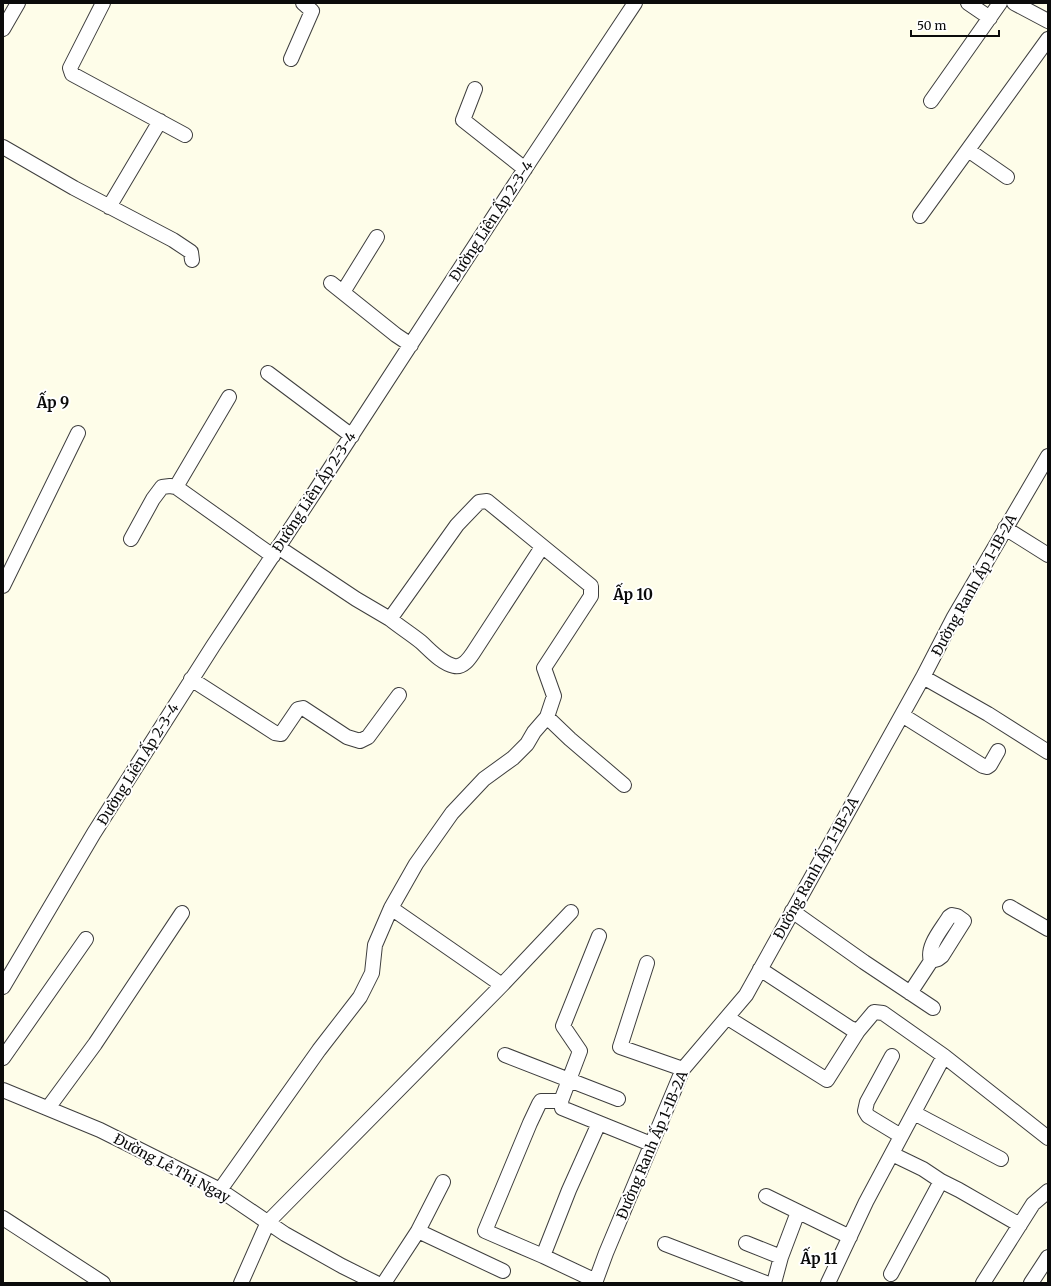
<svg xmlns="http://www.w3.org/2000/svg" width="1051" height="1286" font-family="Merriweather,serif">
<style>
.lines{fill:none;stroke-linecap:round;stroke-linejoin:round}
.minor-casing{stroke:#3e3e3e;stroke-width:16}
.minor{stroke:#fff;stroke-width:14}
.labels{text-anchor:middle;stroke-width:4;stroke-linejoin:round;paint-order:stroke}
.street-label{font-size:14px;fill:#0b0b0b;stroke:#fff}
.neighbourhood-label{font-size:15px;font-weight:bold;fill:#0b0b0b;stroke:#fff}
</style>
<rect width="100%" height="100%" fill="#fefde9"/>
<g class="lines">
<g class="minor-casing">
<path id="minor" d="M103 3 70 68 72 74 185 135
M968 3 990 18
M1014 3 1048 21
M3 29 18 3
M291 59 312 11 303 3
M475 89 463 120 525 169
M931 101 1000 3
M3 147 74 188 173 240 191 252 192 260
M968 150 1007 177
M109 207 160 121
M920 216 1048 39
M331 283 396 335 411 345
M343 292 377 237
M268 373 352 436
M229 397 176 487 273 556
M1005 528 1048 555
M131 539 153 499 162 487 170 486 176 487
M278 547 356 599 390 619 457 525 479 502 487 501 591 586V596L544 668 554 696 547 717 534 732 527 744 513 758 484 779 452 813 416 864 391 908
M3 586 78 433
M390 619C400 627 411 634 421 642 430 650 441 663 454 666 463 668 469 659 473 653L542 547
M923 677 988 714 1048 752
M191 679 275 733 281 734 298 709 303 708 347 737 360 741 368 737 399 695
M902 715 983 766 987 767 990 765 998 751
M547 717 570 739 624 785
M1010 907 1048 929
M792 911 864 962 933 1008
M599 936 563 1026 580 1051 561 1101 562 1108 651 1144
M647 963 620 1047 683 1069
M760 969 850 1028 858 1031 874 1012 883 1013 944 1056 866 1202 828 1283
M3 987 94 833 213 646 318 487 530 161 635 3
M910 993 931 961 938 959 942 956 964 921 957 916 952 915 949 917C942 929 926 946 931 961
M728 1018 827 1080 858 1031
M505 1055 618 1099
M892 1056 867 1102 865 1111 868 1116 901 1136
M944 1056 1048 1138
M3 1058 86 939
M3 1090 100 1130 220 1190 285 1234 342 1266 376 1283
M561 1101H541L539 1104 530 1123 485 1231 543 1256 569 1190 599 1123
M48 1108 95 1044 182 913
M914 1113 1001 1159
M941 1181 959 1190 1020 1225
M220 1190 319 1050 360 997 372 973 375 945 391 908 502 985
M766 1196 850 1237
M3 1218 103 1283
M418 1231 503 1271
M746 1243 781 1257 798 1212
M665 1244 766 1283
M543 1256 596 1281
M891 1274 941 1181 923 1169 892 1154
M241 1283 268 1222 502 985 571 912
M384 1283 418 1231 443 1182
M595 1283 606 1253 683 1069 746 995 923 677 954 617 1048 456
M774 1283 781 1257
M983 1283 1033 1204 1048 1191
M1031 1283 1048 1257"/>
</g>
<use href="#minor" class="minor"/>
</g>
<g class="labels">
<g class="street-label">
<text transform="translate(491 221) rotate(-57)" y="5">Đường Liên Ấp 2-3-4</text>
<text transform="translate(314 492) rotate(-57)" y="5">Đường Liên Ấp 2-3-4</text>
<text transform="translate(974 585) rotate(-61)" y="5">Đường Ranh Ấp 1-1B-2A</text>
<text transform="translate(138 764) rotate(-58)" y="5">Đường Liên Ấp 2-3-4</text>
<text transform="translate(816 868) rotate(-61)" y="5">Đường Ranh Ấp 1-1B-2A</text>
<text transform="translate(652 1145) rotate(-67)" y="5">Đường Ranh Ấp 1-1B-2A</text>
<text transform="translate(172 1168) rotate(28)" y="5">Đường Lê Thị Ngay</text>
</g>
<g class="neighbourhood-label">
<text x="53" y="408">Ấp 9</text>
<text x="633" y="600">Ấp 10</text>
<text x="819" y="1264">Ấp 11</text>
</g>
</g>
<rect width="1051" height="1286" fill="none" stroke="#0b0b0b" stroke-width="8"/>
<path d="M911 30v6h88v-6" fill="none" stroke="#0b0b0b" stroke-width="2"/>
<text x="917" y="30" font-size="12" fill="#0b0b0b" stroke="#ffffff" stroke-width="3" paint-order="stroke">50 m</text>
</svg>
